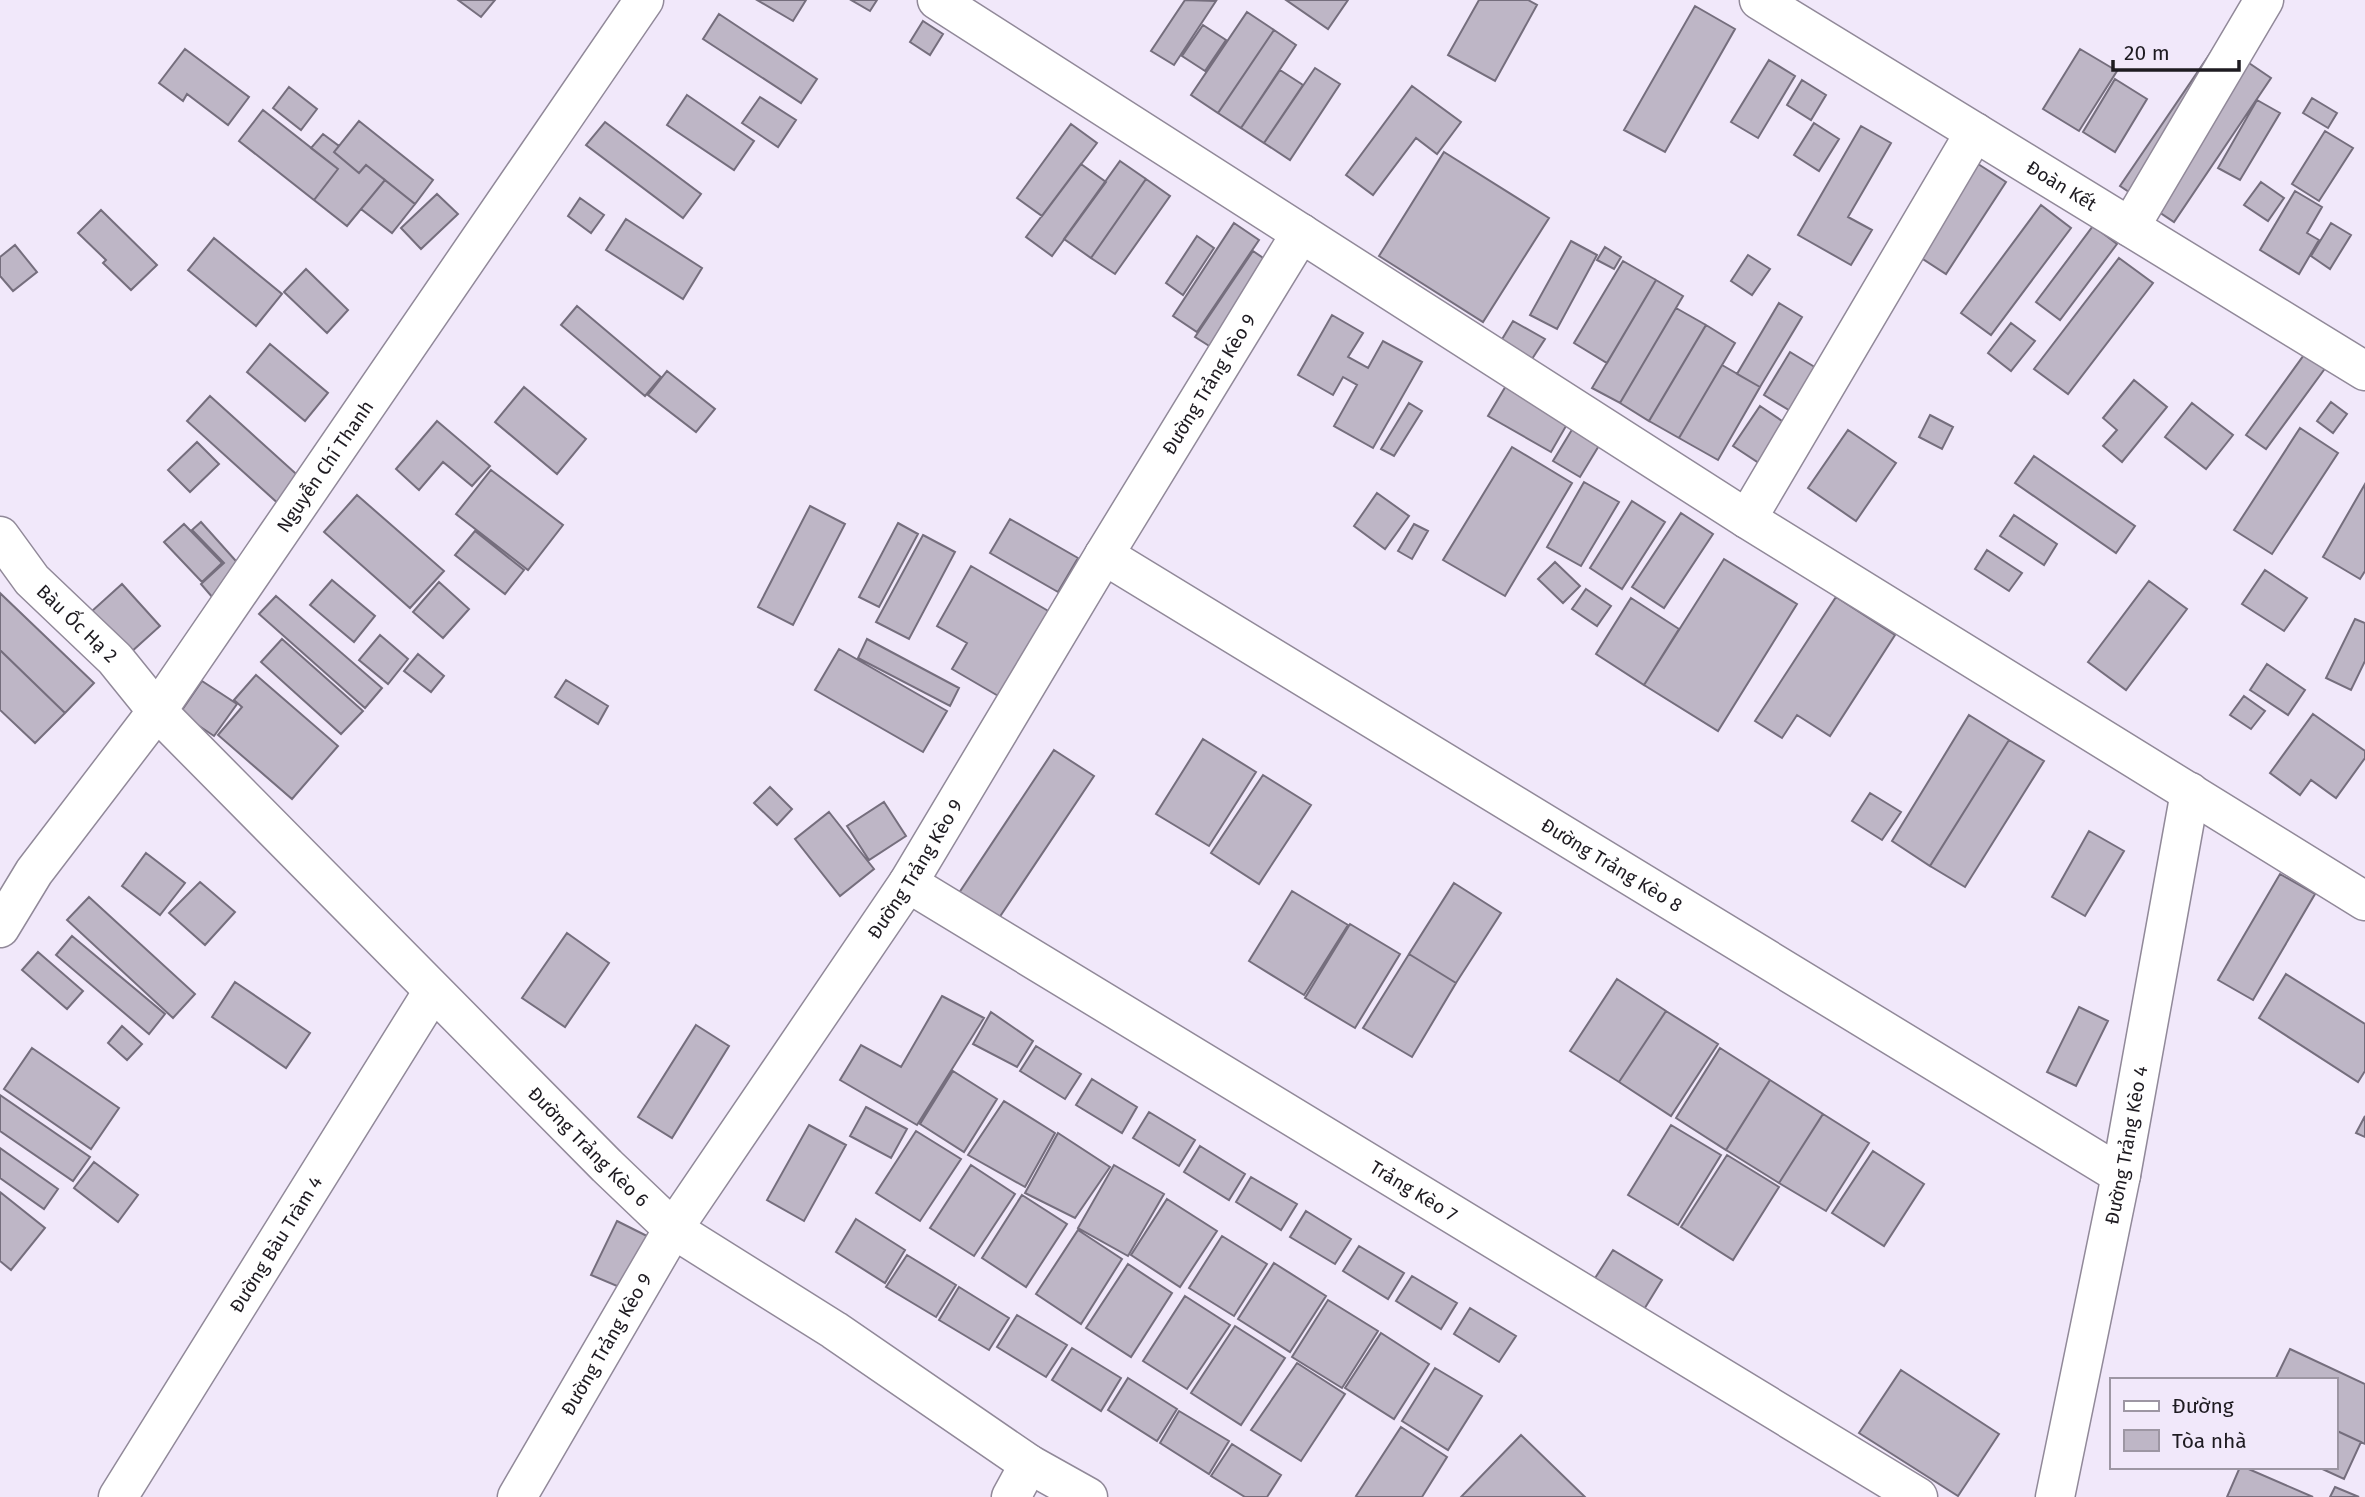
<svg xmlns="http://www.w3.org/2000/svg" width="2365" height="1497" font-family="'Fira Sans',sans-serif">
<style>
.building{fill:#beb6c6;stroke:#756e7d;stroke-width:2}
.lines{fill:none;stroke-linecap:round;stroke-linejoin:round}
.minor-casing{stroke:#918999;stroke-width:41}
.minor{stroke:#fff;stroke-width:38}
.labels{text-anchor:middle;stroke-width:5;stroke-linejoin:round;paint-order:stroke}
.street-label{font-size:19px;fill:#1e1b21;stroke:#f1e8fa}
</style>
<rect width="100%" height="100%" fill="#f1e8fa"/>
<path class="building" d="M458 0H495L481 17Z
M757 0H806L793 21Z
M851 0H877L870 11Z
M1185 0 1216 1 1174 65 1151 51Z
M1286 0H1348L1328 29Z
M1479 0H1528L1537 5 1495 81 1448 55Z
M1695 6 1735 29 1665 152 1624 130Z
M1247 12 1274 30 1218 113 1191 95Z
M719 14 817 79 801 103 703 39Z
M923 21 943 34 930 55 910 42Z
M1203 25 1226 40 1205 71 1182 56Z
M1274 30 1296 45 1241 128 1218 113Z
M2218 42 2271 78 2174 222 2120 186Z
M185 49 249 97 228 125 187 94 183 101 159 83Z
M2080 49 2117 71 2079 131 2043 109Z
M1769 60 1795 76 1758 138 1731 122Z
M1315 68 1340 84 1290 160 1264 143Z
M1280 70 1303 85 1264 143 1241 128Z
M2115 79 2147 99 2115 152 2083 132Z
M1802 80 1826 95 1811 120 1787 105Z
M1412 86 1461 122 1437 154 1416 138 1373 195 1346 175Z
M289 87 317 109 301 130 273 108Z
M687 95 754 141 734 170 667 125Z
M760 97 796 120 778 147 742 123Z
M2312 98 2337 113 2328 128 2303 113Z
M2257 100 2280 113 2240 180 2218 168Z
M263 110 338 169 314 200 239 141Z
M359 121 433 180 415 204 366 165 359 173 334 152Z
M605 122 701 194 683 218 586 145Z
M1814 123 1839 139 1819 171 1794 155Z
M1071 124 1097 143 1042 216 1017 198Z
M1861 126 1891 143 1848 217 1872 230 1851 265 1798 235Z
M2325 131 2353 148 2319 201 2292 184Z
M323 134 339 146 334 152 359 173 366 165 385 180 347 226 314 200 338 169 311 148Z
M1444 152 1549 218 1483 322 1379 256Z
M1120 161 1146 179 1091 258 1064 239Z
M1975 162 2006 182 1946 274 1915 254Z
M1081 164 1106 182 1052 256 1026 237Z
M1146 179 1170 196 1115 274 1091 258Z
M385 180 415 204 392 233 361 209Z
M2261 182 2284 198 2268 221 2244 205Z
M2295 191 2322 207 2307 233 2319 240 2299 274 2260 250Z
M437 194 458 214 421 249 401 228Z
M580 198 604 215 591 233 568 216Z
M2041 205 2071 228 1991 335 1961 313Z
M101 210 157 265 131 290 103 263 106 260 78 233Z
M626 219 702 268 683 299 606 250Z
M1234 223 1259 240 1197 332 1173 316Z
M2331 223 2351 235 2330 269 2311 256Z
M2093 226 2117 244 2060 320 2036 302Z
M1197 236 1214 248 1183 295 1166 283Z
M214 238 282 294 256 326 188 270Z
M1571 241 1597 255 1557 329 1530 315Z
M15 245 37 272 13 291 0 276V257Z
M1605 247 1621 257 1614 269 1597 260Z
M1253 251 1272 264 1214 349 1195 337Z
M1748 255 1770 269 1752 295 1731 281Z
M2119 258 2153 283 2068 394 2034 369Z
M1623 261 1656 280 1607 363 1574 343Z
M306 269 348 310 327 333 284 292Z
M1656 280 1683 296 1620 403 1592 388Z
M1779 303 1802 317 1760 387 1737 374Z
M577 306 661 377 645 396 561 325Z
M1676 308 1706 325 1649 421 1620 403Z
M1332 315 1363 333 1348 357 1368 368 1383 341 1422 362 1373 448 1334 426 1357 385 1343 377 1333 395 1298 375Z
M1513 321 1545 339 1532 359 1501 341Z
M2011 323 2035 341 2011 371 1988 353Z
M1706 325 1735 343 1679 438 1649 421Z
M270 344 328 393 305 421 247 372Z
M2309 348 2329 363 2266 449 2246 435Z
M1790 352 1818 369 1792 412 1764 395Z
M1722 365 1760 387 1718 460 1679 438Z
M667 371 715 409 696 432 648 395Z
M1510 379 1573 414 1551 452 1488 416Z
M2134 380 2167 407 2122 462 2103 446 2117 430 2103 418Z
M524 387 586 439 557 474 495 422Z
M210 396 304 481 281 506 187 421Z
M2331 402 2347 414 2333 433 2317 421Z
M1409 403 1422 411 1394 456 1381 449Z
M2192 403 2233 435 2206 469 2165 437Z
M1760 406 1788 425 1762 465 1733 446Z
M1930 415 1953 427 1942 449 1919 437Z
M437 421 490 466 472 486 443 462 419 490 396 469Z
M1576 423 1603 439 1580 477 1553 461Z
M2300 428 2338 453 2272 554 2234 530Z
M1848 430 1896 463 1856 521 1808 488Z
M197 442 219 464 190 492 168 470Z
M1512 447 1572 483 1505 596 1443 560Z
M2034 456 2135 526 2116 553 2015 483Z
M491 470 563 525 528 570 456 514Z
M1584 482 1619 502 1581 566 1547 547Z
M2365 484V571L2360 579 2323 557Z
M1377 493 1409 516 1385 549 1354 526Z
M357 495 444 571 410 608 324 532Z
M1632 501 1665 522 1622 589 1590 568Z
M810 506 845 524 793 625 758 607Z
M1681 513 1713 534 1664 608 1632 587Z
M2014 515 2057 544 2044 565 2000 536Z
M1010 519 1078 558 1058 592 990 553Z
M201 522 244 570 213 598 201 584 224 563 192 530Z
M898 523 918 534 879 607 859 597Z
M184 524 222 563 202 582 164 542Z
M1414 524 1428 531 1412 559 1398 551Z
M475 531 524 570 505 594 455 555Z
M923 535 955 552 909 639 876 622Z
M1987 550 2022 573 2009 591 1975 569Z
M1724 559 1797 604 1718 731 1644 685Z
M1555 562 1580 586 1563 603 1538 579Z
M971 566 1050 612 1000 697 952 669 967 643 937 626Z
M2265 570 2307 598 2284 631 2242 604Z
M332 580 375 616 354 642 310 605Z
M2149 581 2187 609 2126 690 2088 662Z
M439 582 469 609 443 638 413 612Z
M122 584 160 626 130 653 92 611Z
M1586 589 1611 606 1597 626 1572 609Z
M0 593 94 683 65 713 0 650Z
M276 596 382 688 365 708 259 614Z
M1836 597 1895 635 1830 736 1797 715 1782 738 1755 721Z
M1631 598 1679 629 1644 685 1596 654Z
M2355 619 2365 623V661L2351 690 2326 678Z
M380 635 408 659 388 684 359 660Z
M282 639 363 711 341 734 261 662Z
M867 639 959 688 950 706 858 658Z
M839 649 947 711 923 752 815 690Z
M0 650 65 713 35 743 0 710Z
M418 654 444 676 431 692 404 671Z
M2267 664 2305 690 2288 715 2250 690Z
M256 675 338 746 292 799 218 735 242 707 234 700Z
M566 680 608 706 598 724 555 697Z
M202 681 237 704 214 736 180 713Z
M2244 696 2265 711 2251 729 2230 715Z
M2313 714 2365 751V758L2336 798 2311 780 2300 795 2270 773Z
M1969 715 2009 740 1930 866 1892 841Z
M1203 739 1256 772 1209 846 1156 814Z
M2009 740 2044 761 1965 887 1930 866Z
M1054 750 1094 776 995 924 955 899Z
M1263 775 1311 805 1259 884 1211 853Z
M770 787 792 809 777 825 754 803Z
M1870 793 1901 812 1882 840 1852 821Z
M884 802 906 836 869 860 847 826Z
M829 812 874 869 840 896 795 839Z
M2089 831 2124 851 2085 916 2052 897Z
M146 853 185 883 160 915 122 886Z
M2280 874 2315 894 2253 1000 2218 980Z
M200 882 235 912 205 945 169 913Z
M1454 883 1501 913 1456 983 1409 954Z
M1292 891 1348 925 1304 995 1249 961Z
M89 897 195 994 173 1018 67 920Z
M1350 924 1400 954 1355 1028 1305 998Z
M567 933 609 963 565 1027 522 998Z
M72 936 165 1014 149 1034 56 955Z
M38 952 83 991 67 1009 22 970Z
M1409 954 1456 983 1412 1057 1363 1028Z
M2286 974 2365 1024V1071L2358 1082 2259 1018Z
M1617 979 1666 1011 1619 1082 1570 1051Z
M235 982 310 1033 286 1068 212 1017Z
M942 996 984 1018 917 1125 840 1080 861 1045 901 1067Z
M2079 1007 2108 1021 2076 1086 2047 1072Z
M1666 1011 1718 1044 1671 1116 1619 1082Z
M991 1012 1033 1041 1017 1067 973 1044Z
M696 1025 729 1046 672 1138 638 1117Z
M122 1026 142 1044 127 1060 108 1043Z
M1036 1046 1081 1074 1065 1099 1020 1071Z
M32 1048 119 1108 91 1149 4 1089Z
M1720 1048 1770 1080 1726 1150 1676 1118Z
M953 1071 997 1099 964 1152 920 1124Z
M1092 1079 1137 1107 1122 1133 1076 1105Z
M1770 1080 1823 1114 1779 1183 1726 1150Z
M0 1095 90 1157 73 1181 0 1131Z
M1004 1101 1055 1133 1025 1187 968 1155Z
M866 1107 907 1129 891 1158 850 1136Z
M1149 1112 1195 1140 1179 1166 1133 1138Z
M1823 1114 1869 1143 1826 1211 1779 1183Z
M2365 1116V1137L2356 1133Z
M809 1125 846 1145 804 1221 767 1200Z
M1671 1125 1721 1155 1678 1225 1628 1195Z
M916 1131 961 1159 920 1221 876 1193Z
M1058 1133 1110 1167 1075 1218 1025 1193Z
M1200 1146 1245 1174 1229 1200 1184 1172Z
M0 1148 58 1189 44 1209 0 1178Z
M1873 1151 1924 1184 1884 1246 1832 1213Z
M1727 1155 1779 1187 1733 1260 1681 1227Z
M94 1162 138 1195 118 1222 74 1188Z
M971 1165 1015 1194 974 1256 930 1228Z
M1114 1165 1164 1194 1128 1256 1078 1228Z
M1251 1177 1297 1204 1281 1230 1236 1202Z
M0 1192 45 1228 11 1270 0 1261Z
M1022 1195 1067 1224 1026 1287 982 1258Z
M1167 1199 1217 1231 1180 1287 1131 1255Z
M1306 1211 1351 1239 1335 1264 1290 1237Z
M856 1219 905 1250 885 1283 836 1252Z
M617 1221 649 1237 624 1289 591 1275Z
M1078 1230 1122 1259 1081 1324 1036 1294Z
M1222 1236 1267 1264 1234 1316 1189 1288Z
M1359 1246 1404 1273 1388 1299 1343 1271Z
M1613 1250 1662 1280 1640 1316 1590 1286Z
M907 1255 956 1285 936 1317 886 1287Z
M1274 1263 1326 1296 1290 1352 1238 1319Z
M1128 1264 1172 1293 1131 1357 1086 1328Z
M1412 1276 1457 1303 1441 1329 1396 1301Z
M959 1287 1009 1318 989 1350 939 1320Z
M1185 1296 1230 1325 1187 1389 1143 1361Z
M1328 1300 1378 1331 1342 1388 1292 1357Z
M1470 1308 1516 1336 1499 1362 1454 1334Z
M1017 1315 1067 1345 1046 1377 997 1347Z
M1235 1326 1285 1358 1241 1425 1191 1393Z
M1381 1333 1429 1364 1394 1419 1345 1388Z
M1072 1348 1121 1378 1101 1411 1052 1380Z
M2290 1349 2365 1384V1444L2335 1430V1380H2275Z
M1297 1363 1345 1394 1301 1461 1251 1430Z
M1435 1368 1482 1396 1448 1450 1402 1421Z
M1901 1370 1999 1434 1958 1496 1859 1433Z
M1128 1378 1177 1409 1157 1441 1108 1410Z
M1179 1411 1229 1441 1209 1474 1160 1443Z
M1401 1427 1447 1457 1422 1497H1358L1356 1496Z
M2335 1430 2361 1442 2344 1479 2318 1467H2335Z
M1521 1435 1585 1497H1461Z
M1232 1444 1281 1475 1267 1497H1245L1211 1476Z
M2240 1467H2244L2313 1497H2227Z
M2335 1487 2359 1497H2330Z"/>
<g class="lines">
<g class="minor-casing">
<g id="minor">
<path d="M937 0 1747 519 2365 901"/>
<path id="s1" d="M1759 0 2365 371"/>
<path d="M2130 227 2264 0"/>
<path d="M1747 519 1975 132"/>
<path id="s2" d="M0 536 32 580 115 659 157 711 607 1166 673 1229 834 1330 1029 1464 1088 1497"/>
<path id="s3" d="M1104 555 2121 1175"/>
<path id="s4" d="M908 883 1918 1497"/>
<path id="s5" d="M0 928 34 872 157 711 644 0"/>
<path id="s6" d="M118 1497 433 991"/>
<path id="s7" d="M517 1497 673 1229 908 883 1104 555 1301 233"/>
<path d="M1011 1497 1029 1464"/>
<path id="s8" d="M2055 1497 2121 1175 2190 792"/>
</g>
</g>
<use href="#minor" class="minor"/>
</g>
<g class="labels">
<g class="street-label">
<text dy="7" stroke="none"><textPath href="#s1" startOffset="355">Đoàn Kết</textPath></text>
<text dy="7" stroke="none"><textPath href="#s7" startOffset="1311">Đường Trảng Kèo 9</textPath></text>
<text dy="7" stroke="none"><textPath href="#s5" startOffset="565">Nguyễn Chí Thanh</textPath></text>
<text dy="7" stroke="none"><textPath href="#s2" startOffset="117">Bàu Ốc Hạ 2</textPath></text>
<text dy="7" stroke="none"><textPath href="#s3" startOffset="595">Đường Trảng Kèo 8</textPath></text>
<text dy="7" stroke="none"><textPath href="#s7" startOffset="744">Đường Trảng Kèo 9</textPath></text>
<text dy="7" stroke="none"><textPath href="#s8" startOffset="359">Đường Trảng Kèo 4</textPath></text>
<text dy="7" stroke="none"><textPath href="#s2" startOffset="849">Đường Trảng Kèo 6</textPath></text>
<text dy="7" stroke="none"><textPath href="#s4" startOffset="592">Trảng Kèo 7</textPath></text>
<text dy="7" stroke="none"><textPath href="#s6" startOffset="298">Đường Bàu Tràm 4</textPath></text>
<text dy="7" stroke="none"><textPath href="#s7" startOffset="177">Đường Trảng Kèo 9</textPath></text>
</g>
</g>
<rect x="2110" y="1378" width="228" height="91" fill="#f1e8fa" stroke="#9d96a3" stroke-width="2"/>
<rect x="2124" y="1401" width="35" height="10" fill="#ffffff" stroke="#9d96a3" stroke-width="2"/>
<text x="2172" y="1413" font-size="21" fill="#1e1b21">Đường</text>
<rect x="2124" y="1430" width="35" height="21" fill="#beb6c6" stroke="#9d96a3" stroke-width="2"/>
<text x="2172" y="1448" font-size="21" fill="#1e1b21">Tòa nhà</text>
<path d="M2113 60v10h126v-10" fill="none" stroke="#1e1b21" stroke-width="3.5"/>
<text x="2124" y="60" font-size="21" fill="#1e1b21" stroke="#f1e8fa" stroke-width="5" paint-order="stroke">20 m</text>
</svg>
